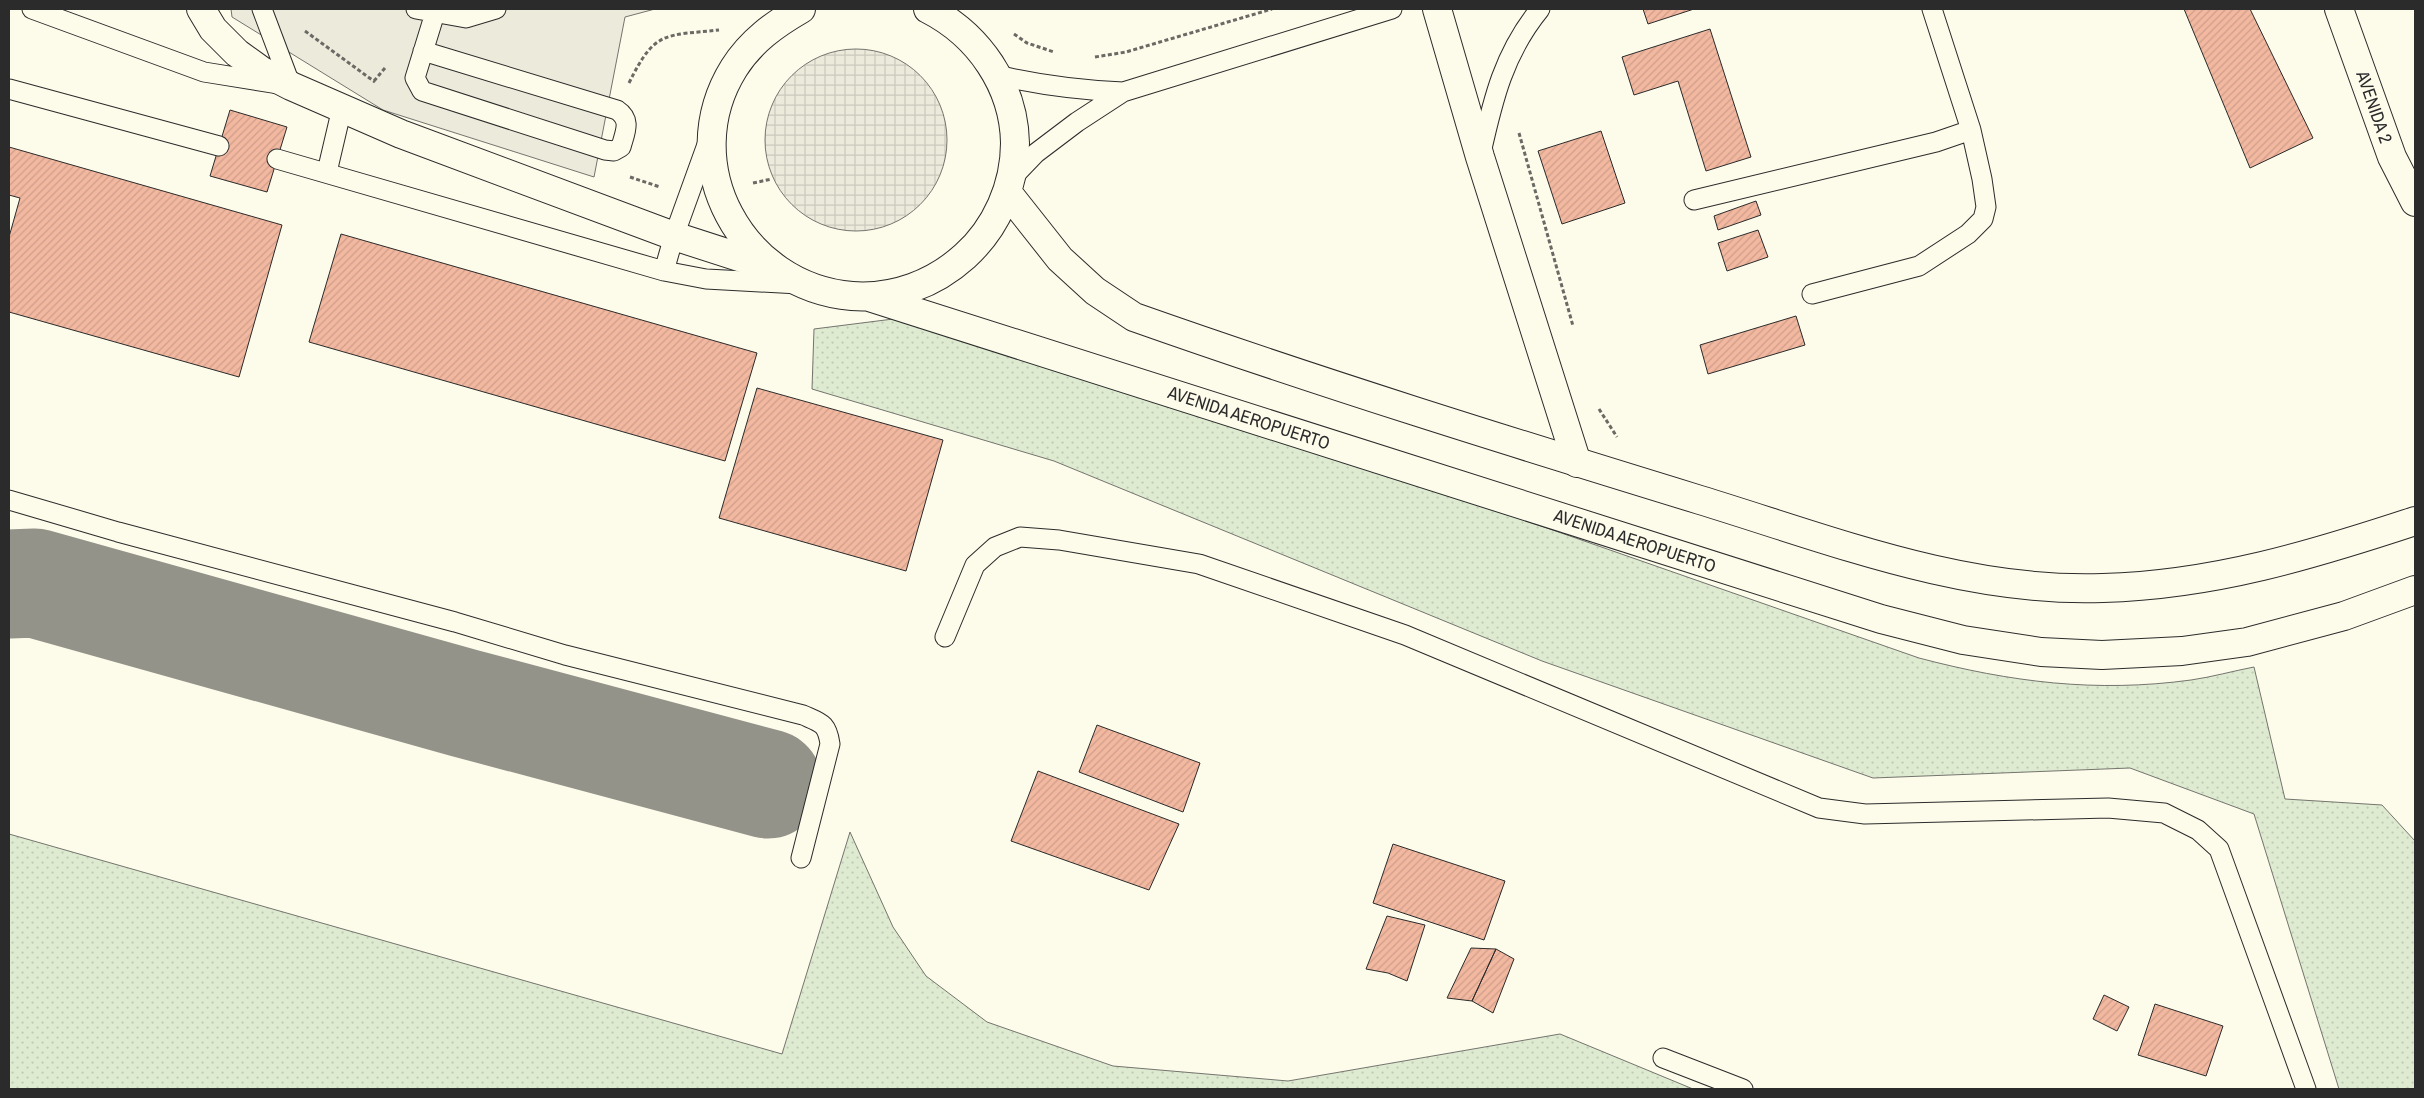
<svg xmlns="http://www.w3.org/2000/svg" width="2424" height="1098" font-family="'Archivo Narrow',sans-serif">
<style>
.grass{fill:url(#grass-dots);stroke:#74746e}
.parking{fill:#eceadb;stroke:#74746e}
.plaza{fill:url(#plaza-grid);stroke:#74746e}
.lines{fill:none;stroke-linecap:round;stroke-linejoin:round}
.taxiway{stroke:#94938a;stroke-width:109}
.building{fill:url(#building-hatch);stroke:#2b2b2b}
.lane-casing{stroke:#2b2b2b;stroke-width:21}
.street-casing{stroke:#2b2b2b;stroke-width:30}
.secondary-casing{stroke:#2b2b2b;stroke-width:30}
.primary-casing{stroke:#2b2b2b;stroke-width:30}
.path{stroke:#6a6964;stroke-width:3;stroke-dasharray:4 2.5;stroke-linecap:butt}
.lane{stroke:#fdfbea;stroke-width:19}
.street{stroke:#fdfbea;stroke-width:28}
.secondary{stroke:#fdfbea;stroke-width:28}
.primary{stroke:#fdfbea;stroke-width:28}
.labels{text-anchor:middle;stroke-width:4;stroke-linejoin:round;paint-order:stroke}
.street-label{font-size:18px;fill:#2b2b2b;stroke:#fdfbea}
</style>
<defs>
<pattern id="grass-dots" width="8" height="8" patternUnits="userSpaceOnUse" patternTransform="scale(1.25)"><rect width="8" height="8" fill="#deebd1"/><path d="M2 2h.1M6 6h.1" fill="none" stroke="#bfcab4" stroke-width="1.8" stroke-linecap="round"/></pattern>
<pattern id="plaza-grid" width="8" height="8" patternUnits="userSpaceOnUse" patternTransform="scale(1.25)"><rect width="8" height="8" fill="#eceadb"/><path d="M0 4h8M4 0v8" fill="none" stroke="#cbc9bc"/></pattern>
<pattern id="building-hatch" width="6" height="6" patternUnits="userSpaceOnUse" patternTransform="scale(1.25)"><rect width="6" height="6" fill="#f2b8a0"/><path d="M-1 1l2-2M0 6l6-6M5 7l2-2" fill="none" stroke="#d09e8a"/></pattern>
</defs>
<rect width="100%" height="100%" fill="#fdfbea"/>
<path class="grass" d="M909 317 1009 340 1919 658C2010 682 2096 693 2191 680 2212 677 2233 671 2254 667L2285 799 2382 805 2415 841V1089H2339L2254 814 2130 768 1873 778 1542 661 1054 461 812 389 814 329Z
M850 832 893 927 926 976 987 1022 1113 1066 1288 1081 1560 1034 1693 1089H9V834L782 1054Z"/>
<path class="parking" d="M231 9H655L625 17 594 177 383 110 232 17Z"/>
<path class="plaza" d="M765 140a91 91 0 1 1 182 0a91 91 0 1 1-182 0Z"/>
<g class="lines">
<path class="taxiway" d="M9 584 35 583 464 703 768 784"/>
</g>
<path class="building" d="M1643 9H1694L1648 24Z
M2184 9H2250L2313 138 2250 168Z
M1710 29 1751 157 1706 171 1678 81 1634 95 1622 57Z
M230 110 287 127 267 192 210 176Z
M1601 131 1625 203 1562 224 1538 151Z
M9 147 282 225 239 377 9 312V237L20 198 9 195Z
M1756 201 1761 215 1718 230 1714 216Z
M1758 230 1768 257 1727 271 1718 243Z
M341 234 757 353 725 461 309 342Z
M1796 316 1805 345 1708 374 1700 345Z
M757 388 943 440 906 571 719 518Z
M1097 725 1200 763 1183 812 1079 772Z
M1038 771 1179 824 1149 890 1011 841Z
M1393 844 1505 881 1484 940 1373 903Z
M1387 916 1425 925 1407 981 1388 973 1366 969Z
M1471 948 1496 949 1472 1001 1447 998Z
M1496 949 1514 959 1493 1013 1472 1001Z
M2104 995 2129 1007 2117 1031 2093 1019Z
M2155 1004 2223 1026 2206 1076 2138 1055Z"/>
<g class="lines">
<g class="lane-casing">
<path id="lane" d="M32 9 204 72 291 86 262 9
M416 9 466 18 496 9
M423 51 617 110C632 120 625 132 621 147L614 151 605 150 422 91 415 78 435 13
M997 75C1039 85 1080 90 1123 92
M9 89 219 146
M1481 153C1493 99 1504 53 1540 9
M277 159 664 271 706 279 799 284
M327 172 342 108
M1011 179 1036 153 1077 122 1123 92 1392 9
M1694 200 1936 142 1971 130 1932 9
M664 271 674 236 709 139
M1812 294 1919 266 1968 234 1983 219 1986 207 1982 179 1971 130
M9 500 118 532 455 622 565 655 803 715C821 723 827 723 830 744L801 858
M945 637 975 565 995 547 1020 537 1059 540 1199 564 1405 635 1819 808 1865 814 2108 808 2164 813 2198 830 2219 849 2306 1089
M1663 1058 1743 1089"/>
</g>
<g class="street-casing">
<path id="street" d="M201 9 213 29 237 53 262 71 291 86 401 134 674 236 773 268
M1437 9 1480 157 1577 463"/>
</g>
<g class="secondary-casing">
<path id="secondary" d="M2339 9 2392 157 2415 202"/>
</g>
<g class="primary-casing">
<path id="primary" d="M801 9C775 24 751 41 734 68 674 164 742 287 852 296 894 299 934 284 965 256 996 228 1015 186 1015 143 1014 86 979 35 928 9
M1007 192 1060 259 1095 291 1134 317C1321 383 1511 442 1700 500 1831 540 1964 593 2103 588 2213 585 2312 555 2415 521
M869 297 1881 619 1963 640 2041 652 2102 655 2182 651 2247 642 2344 616 2415 590"/>
</g>
<path class="path" d="M305 31 375 82
M1014 34 1027 43 1054 52
M1095 57 1126 52 1272 9
M374 81 385 68
M629 83C655 30 664 36 719 30
M1519 133 1573 326
M630 177 660 187
M753 183 772 179
M1599 409 1617 437"/>
<use href="#lane" class="lane"/>
<use href="#street" class="street"/>
<use href="#secondary" class="secondary"/>
<use href="#primary" class="primary"/>
</g>
<g class="labels">
<g class="street-label">
<text transform="translate(2374 107) rotate(71)" y="6">AVENIDA 2</text>
<text transform="translate(1249 418) rotate(18)" y="6">AVENIDA AEROPUERTO</text>
<text transform="translate(1635 541) rotate(18)" y="6">AVENIDA AEROPUERTO</text>
</g>
</g>
<rect width="2424" height="1098" fill="none" stroke="#2b2b2b" stroke-width="20"/>
</svg>
